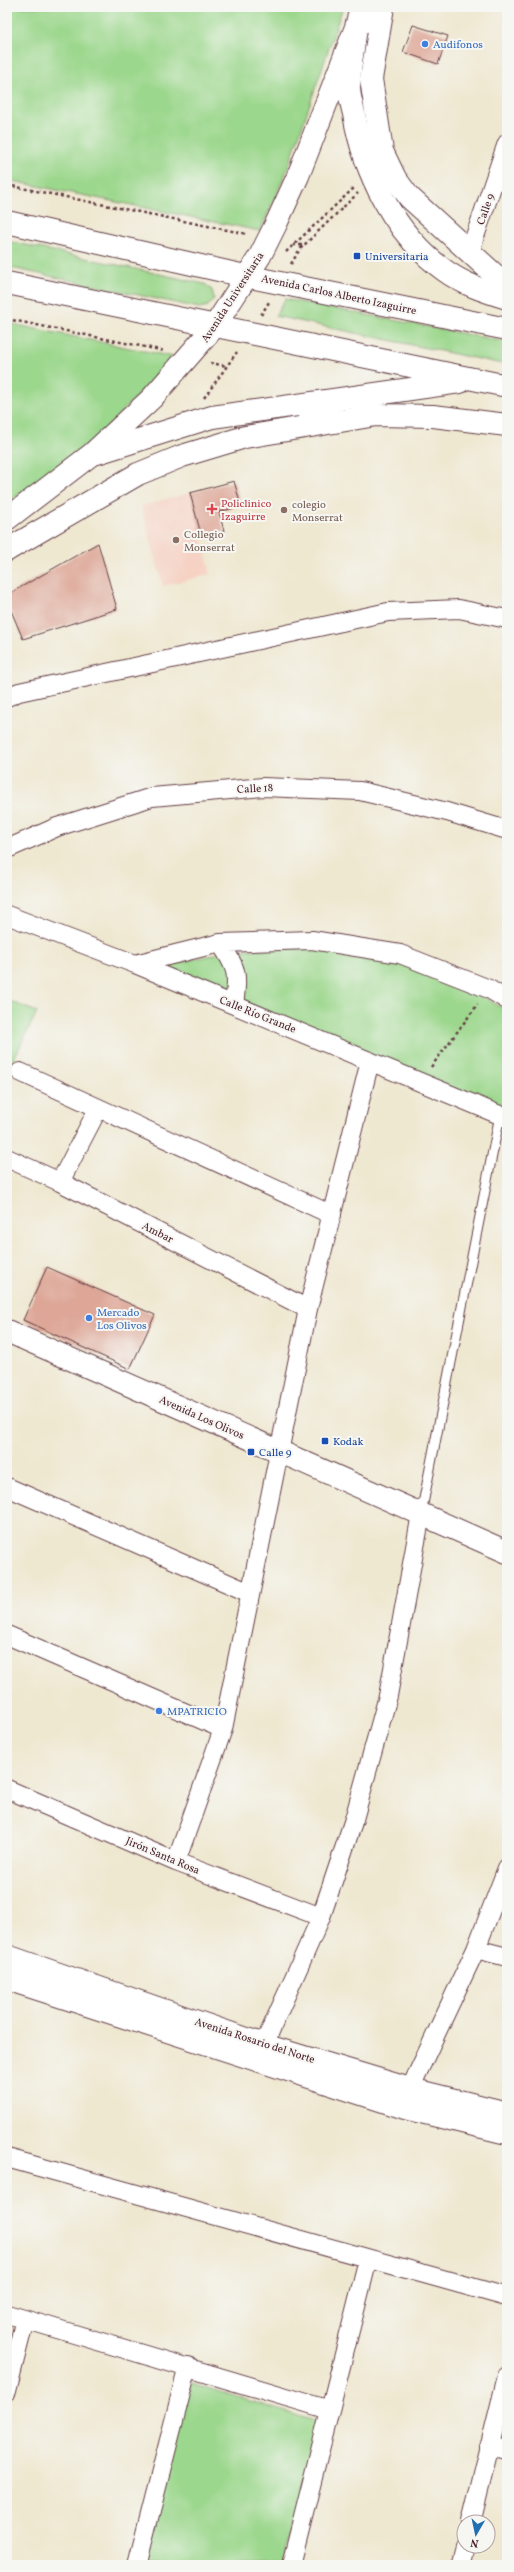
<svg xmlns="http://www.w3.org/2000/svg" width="514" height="2572" font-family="Vollkorn,serif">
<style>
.built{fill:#f6d2c4}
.green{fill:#9bd78c;stroke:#727b5c}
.building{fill:#dda696}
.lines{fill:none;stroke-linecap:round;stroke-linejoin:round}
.service-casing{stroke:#633d44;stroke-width:11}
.minor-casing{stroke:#633d44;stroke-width:20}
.tertiary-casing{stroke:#633d44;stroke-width:24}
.primary-casing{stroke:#633d44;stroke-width:24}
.path{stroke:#633d44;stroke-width:2.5;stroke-dasharray:3 3;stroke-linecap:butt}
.service{stroke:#fff;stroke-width:9}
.minor{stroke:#fff;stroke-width:18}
.tertiary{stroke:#fff;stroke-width:22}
.primary{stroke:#fff;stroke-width:22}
.shop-dot{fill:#3f7fe0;stroke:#f6f6f2;stroke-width:1.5}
.transit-dot{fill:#1a4fb4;stroke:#f6f6f2;stroke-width:1.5}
.health-dot{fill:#e0444e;stroke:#f6f6f2;stroke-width:1.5}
.education-dot{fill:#8d6e63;stroke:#f6f6f2;stroke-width:1.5}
.labels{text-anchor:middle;stroke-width:4;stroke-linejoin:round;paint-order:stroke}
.shop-label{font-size:11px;fill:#366cbe;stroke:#f6f6f2;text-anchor:start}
.street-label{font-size:11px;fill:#4a1f2b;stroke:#f6f6f2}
.transit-label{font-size:11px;fill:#164399;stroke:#f6f6f2;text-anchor:start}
.health-label{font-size:11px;fill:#be3a42;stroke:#f6f6f2;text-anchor:start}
.education-label{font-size:11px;fill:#785e54;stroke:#f6f6f2;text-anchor:start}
</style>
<rect width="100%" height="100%" fill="#f6f6f2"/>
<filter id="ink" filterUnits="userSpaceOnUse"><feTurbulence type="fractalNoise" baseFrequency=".025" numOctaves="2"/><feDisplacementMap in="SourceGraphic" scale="8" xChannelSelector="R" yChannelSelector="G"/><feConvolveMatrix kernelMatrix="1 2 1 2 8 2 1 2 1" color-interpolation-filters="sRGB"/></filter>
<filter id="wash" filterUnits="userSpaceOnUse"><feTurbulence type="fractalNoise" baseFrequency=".012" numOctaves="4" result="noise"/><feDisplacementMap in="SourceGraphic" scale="16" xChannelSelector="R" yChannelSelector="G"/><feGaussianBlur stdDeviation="0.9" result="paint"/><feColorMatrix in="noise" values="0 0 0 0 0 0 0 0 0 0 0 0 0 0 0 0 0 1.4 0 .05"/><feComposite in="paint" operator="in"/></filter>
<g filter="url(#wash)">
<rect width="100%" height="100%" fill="#efe8d1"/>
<path class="built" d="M190 493 211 574 163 586 141 506Z"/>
<path class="green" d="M7 7H343L288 168 260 231 7 180Z
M7 241 205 284 212 290 214 299 208 306 199 308 7 267Z
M285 299 507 342V365L275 316Z
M7 323 174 357 98 437 7 503Z
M313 948 407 966 484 997 507 1011V1111L159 968 231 950Z
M7 1000 37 1012 7 1073Z
M189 2382 318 2422 282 2565H146Z"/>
<g id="blocks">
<path class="building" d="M413 25 448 36 438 64 403 52Z
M234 481 241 506 219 512 224 531 202 538 190 493Z
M98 543 117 609 23 639 7 601V595Z
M47 1267 155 1315 130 1369 23 1320Z"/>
</g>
</g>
<g filter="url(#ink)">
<use href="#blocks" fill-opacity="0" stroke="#633d44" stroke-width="1"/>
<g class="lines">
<g class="service-casing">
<path id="service" d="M421 1514 500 1115"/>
</g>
<g class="minor-casing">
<path id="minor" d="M470 251 507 143
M7 697 19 692 388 612 459 609 507 619
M7 849 57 827 152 797 263 787 360 791 447 812 507 830
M7 915 135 964 507 1118
M220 943C238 969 238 974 234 1005
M135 964 220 943 312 940 400 954 489 989 507 1000
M20 1072 332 1215
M7 1158 60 1182 308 1309
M60 1182 98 1109
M7 1487 250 1593
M7 1635 223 1729
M7 1789 176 1862 321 1917
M176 1862 223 1729 308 1309 370 1061
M476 1949 507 1957
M259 2056 321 1917 354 1819 388 1696 421 1514
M407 2102 410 2089 476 1949 507 1868
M7 2158 507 2297
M7 2314 330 2410
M7 2391 25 2319
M489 2446 507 2450
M471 2522 507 2376
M137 2565 188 2366
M291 2565 368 2259
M460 2565 465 2546"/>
</g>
<g class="tertiary-casing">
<path id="tertiary" d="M383 7 371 79 382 151 395 178 409 197 507 286
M7 550 138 474 182 456 245 437 376 415 433 416 507 425
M7 1331 507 1552
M7 1956 264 2045 410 2089 507 2113
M7 1979 405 2108 507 2133"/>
</g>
<g class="primary-casing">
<path id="primary" d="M380 7 356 27C354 46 349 67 349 87 349 96 352 105 354 114 364 172 394 234 444 270 463 284 484 291 507 298
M7 222 245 276 507 329
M7 283 507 386
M305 426 332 402
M97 453 212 417 460 382
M7 519 92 454 152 398 214 327 260 256 276 224 298 176 356 27 361 7
M7 549V550"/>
</g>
<path class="path" d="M7 185 247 234
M293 245H304
M286 252 355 187
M291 264 300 249 358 193
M261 315 269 302
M7 319 165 351
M210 363 227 366
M204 398 237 352
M431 1067 478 1004"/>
<use href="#service" class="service"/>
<use href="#minor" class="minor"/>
<use href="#tertiary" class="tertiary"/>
<use href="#primary" class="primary"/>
</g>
</g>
<g class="shop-dot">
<circle cx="425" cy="44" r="4"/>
<circle cx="89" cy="1318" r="4"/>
<circle cx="159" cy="1711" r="4"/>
</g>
<g class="transit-dot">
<rect x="353" y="252" width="8" height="8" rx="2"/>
<rect x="321" y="1437" width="8" height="8" rx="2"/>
<rect x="247" y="1448" width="8" height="8" rx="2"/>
</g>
<path class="health-dot" d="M210 503h4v4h4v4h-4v4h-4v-4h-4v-4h4z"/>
<g class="education-dot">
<circle cx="284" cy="510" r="4"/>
<circle cx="176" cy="540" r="4"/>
</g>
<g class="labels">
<g class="shop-label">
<text x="433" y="48">Audifonos</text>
<text x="97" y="1316">Mercado<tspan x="97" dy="13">Los Olivos</tspan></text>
<text x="167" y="1715">MPATRICIO</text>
</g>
<g class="street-label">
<text transform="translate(485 209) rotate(-71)" y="4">Calle 9</text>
<text transform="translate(339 294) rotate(12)" y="4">Avenida Carlos Alberto Izaguirre</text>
<text transform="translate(232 297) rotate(-57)" y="4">Avenida Universitaria</text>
<text transform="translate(255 788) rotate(-3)" y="4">Calle 18</text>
<text transform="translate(258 1014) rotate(22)" y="4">Calle Río Grande</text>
<text transform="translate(158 1232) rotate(27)" y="4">Ambar</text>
<text transform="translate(202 1417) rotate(24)" y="4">Avenida Los Olivos</text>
<text transform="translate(163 1855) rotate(23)" y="4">Jirón Santa Rosa</text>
<text transform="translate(255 2040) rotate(18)" y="4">Avenida Rosario del Norte</text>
</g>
<g class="transit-label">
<text x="365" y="260">Universitaria</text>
<text x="333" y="1445">Kodak</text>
<text x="259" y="1456">Calle 9</text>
</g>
<g class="health-label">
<text x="221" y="507">Policlinico<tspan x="221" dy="13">Izaguirre</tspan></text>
</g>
<g class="education-label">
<text x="292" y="508">colegio<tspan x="292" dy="13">Monserrat</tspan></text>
<text x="184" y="538">Collegio<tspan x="184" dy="13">Monserrat</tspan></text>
</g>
</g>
<rect width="514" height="2572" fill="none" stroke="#f6f6f2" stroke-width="24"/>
<g transform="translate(476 2534) rotate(189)"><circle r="19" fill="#f6f6f2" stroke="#b1a0a2"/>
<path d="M0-3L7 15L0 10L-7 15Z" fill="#1f6fb2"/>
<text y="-6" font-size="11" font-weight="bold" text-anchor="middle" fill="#4a1f2b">N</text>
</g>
</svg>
